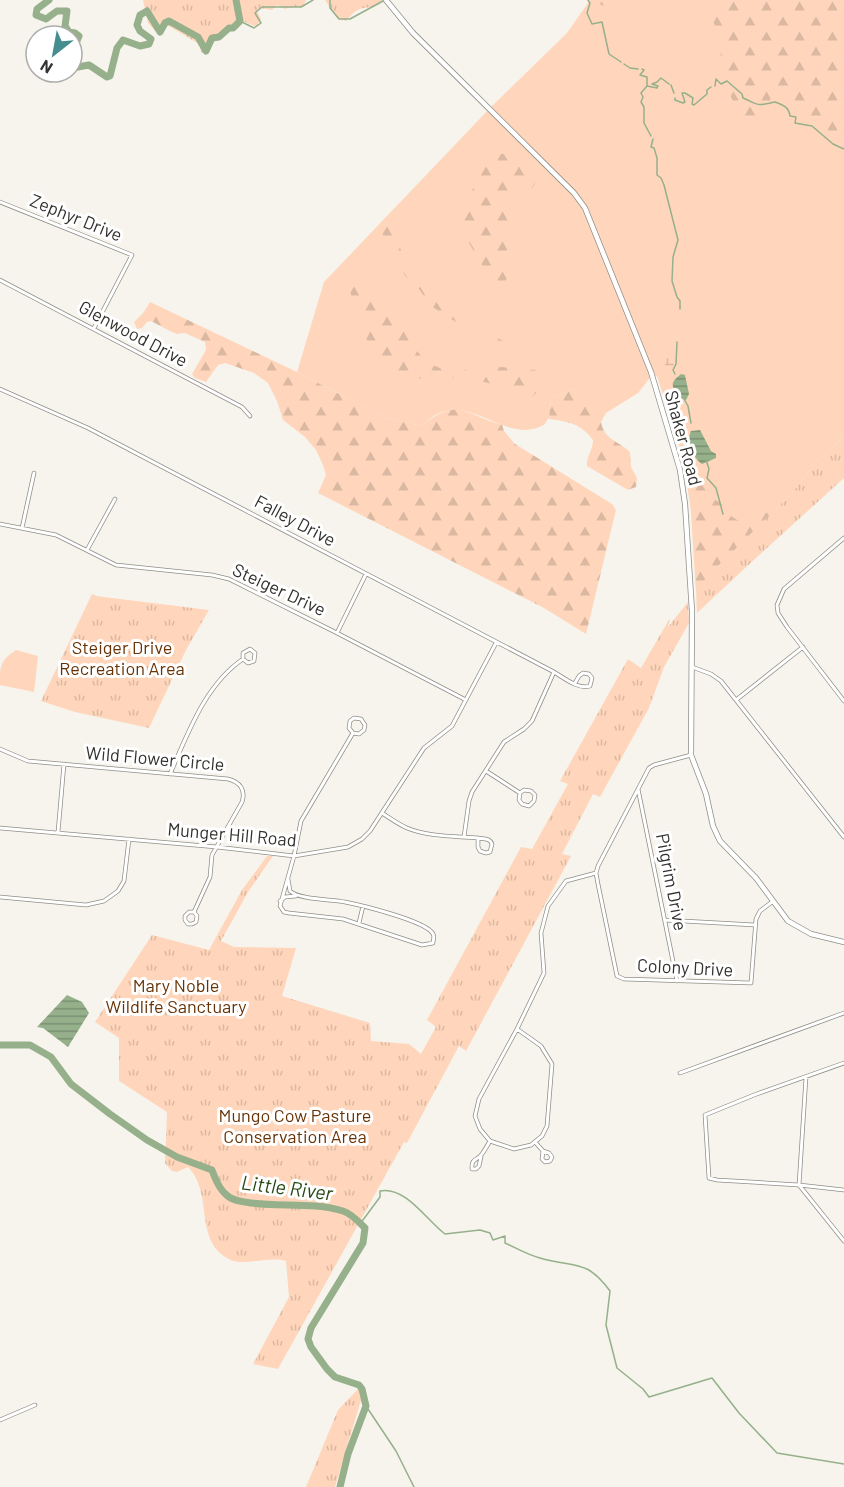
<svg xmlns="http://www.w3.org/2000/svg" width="844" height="1487" font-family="Barlow,sans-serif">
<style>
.grass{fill:#ffd6bb}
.forest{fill:url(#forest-firs)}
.wetland{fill:url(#wetland-marsh)}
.park{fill:url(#park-tufts)}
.water{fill:url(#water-rules)}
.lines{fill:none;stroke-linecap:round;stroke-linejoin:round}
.stream{stroke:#95b08a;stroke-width:1.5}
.river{stroke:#95b08a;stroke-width:7}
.minor-casing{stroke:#8f8e87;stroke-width:4.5}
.tertiary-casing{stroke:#8f8e87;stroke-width:6}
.minor{stroke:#fff;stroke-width:3}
.tertiary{stroke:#fff;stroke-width:4.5}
.labels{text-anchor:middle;stroke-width:6;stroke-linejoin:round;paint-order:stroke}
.street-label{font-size:18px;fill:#32312f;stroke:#fff}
.park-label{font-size:18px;fill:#673306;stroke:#fff}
.water-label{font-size:20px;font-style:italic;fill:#264913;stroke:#fff}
</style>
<defs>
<pattern id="forest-firs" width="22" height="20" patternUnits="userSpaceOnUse" patternTransform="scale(1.5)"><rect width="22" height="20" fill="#ffd6bb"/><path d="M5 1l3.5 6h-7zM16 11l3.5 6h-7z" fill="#dbb8a1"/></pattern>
<pattern id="wetland-marsh" width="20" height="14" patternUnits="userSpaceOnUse" patternTransform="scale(1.5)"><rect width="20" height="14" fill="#ffd6bb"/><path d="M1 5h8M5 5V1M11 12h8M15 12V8" fill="none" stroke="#dbb8a1"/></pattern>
<pattern id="park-tufts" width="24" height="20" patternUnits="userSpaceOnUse" patternTransform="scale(1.5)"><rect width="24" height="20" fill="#ffd6bb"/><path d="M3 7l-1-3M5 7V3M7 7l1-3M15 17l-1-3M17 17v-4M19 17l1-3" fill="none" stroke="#dbb8a1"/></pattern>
<pattern id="water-rules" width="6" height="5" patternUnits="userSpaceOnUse" patternTransform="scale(1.5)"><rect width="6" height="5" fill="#95b08a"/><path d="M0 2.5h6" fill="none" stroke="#7a9071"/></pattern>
</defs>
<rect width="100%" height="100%" fill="#f6f4ed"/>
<path class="grass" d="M590 0H844V437L815 463 793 492 714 570 696 590 691 510 683 458 657 376 649 379 638 393 606 413 594 411 572 389 551 399 550 416 544 425C507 445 474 396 437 414 431 417 427 422 422 426L383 417 297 372 324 282 492 106 567 33Z
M16 650 38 656 34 692 0 685C0 665 0 661 16 650Z"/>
<path class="forest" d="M592 0H626C612 7 605 9 592 0Z
M699 0H844V169C829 142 806 107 777 95L770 99 772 115 769 121C763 123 756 125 750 122 737 114 721 80 720 65 720 57 722 49 720 41 716 25 710 13 699 0Z
M496 153C511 153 530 170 535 183 530 198 515 187 510 213 508 222 506 232 507 241 507 258 514 272 502 286H497L491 281 464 234 456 224 459 214 492 155Z
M386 217 406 261 440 307 468 324 514 346H508L497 342 467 329 431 306 419 289 406 277 378 226Z
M356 276 364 279C376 294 387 309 399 324 412 340 416 357 435 366 446 371 451 372 462 367 471 374 470 377 484 377L493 368 500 367 536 370 539 372 538 391 532 397C524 397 518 391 510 389 499 386 486 382 475 380 455 376 434 379 415 378 379 376 362 334 354 305 351 295 346 282 356 276Z
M150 302 297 372 383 417 422 426C457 396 466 415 502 425L504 431 515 444 612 504 616 510 586 634 544 608 318 493 326 475 323 465 316 450 305 437 283 420 277 401 268 383 254 373 225 363 218 365 206 382 195 378 192 374 206 350 205 342 185 333 177 334 170 331 151 321 147 322 142 328 137 329 134 322 144 312Z
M844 350V385L838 366V357Z
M572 389 594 410 606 413 601 422C604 440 619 441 630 452L631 467 637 478 636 487 628 490 587 466C586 457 593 450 593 440 580 423 569 422 549 419L551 399Z
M702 485 711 497 726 507 731 516 737 520 750 519 777 509 714 570 696 590 691 510 688 486Z"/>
<path class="wetland" d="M676 353 684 365 674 375 665 365 664 358 669 354Z"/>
<path class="park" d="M143 0H306L303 7H291L285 9 277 5 272 10 260 8 257 11 261 19 257 26H254L241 20C236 29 221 38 212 40L208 52 205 54 201 52 199 44 167 25 163 33 158 34 148 23Z
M325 0H382V1C371 11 368 5 358 10 353 12 350 17 346 21L337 18Z
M844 437V478L744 569 697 613 696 590 714 570 793 492 815 463Z
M92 594 96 596 209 610 186 650 149 728 75 712 41 701Z
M688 602 689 623 664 667 649 708 600 797 593 794 562 854 571 856 466 1051 459 1046 407 1143 404 1142 278 1369 253 1364 289 1297 286 1261C270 1256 244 1266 231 1260 192 1242 215 1195 188 1167L177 1172 172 1171 165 1163 167 1112 119 1081V1038L95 1022 152 935 209 950 242 890 267 856H273L248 892 221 941 234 947 296 948 282 996 370 1023 371 1041 409 1044 421 1054 436 1027 427 1020 521 847 532 849 568 784 560 781 628 659 641 668 670 618 668 627Z
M359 1388 362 1397 335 1487H306L338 1410Z"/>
<path class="water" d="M681 374 685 375 689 394 686 400 678 398C673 386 668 384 681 374Z
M700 430 711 451 716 454V458L702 464C693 458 686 441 691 431Z
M67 995 82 1002 89 1013 68 1047 43 1028 37 1027Z"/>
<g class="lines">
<path class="stream" d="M330 0V8L339 19H350L383 1
M588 0 590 3 587 13 592 24 602 22 609 54 621 62
M240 21 254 28 261 23 255 13 262 7H301L313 0
M624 64 630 68 638 69
M642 69 644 70 640 75 647 77V86L657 88 658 86 652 84 657 82 661 78 669 84
M671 85 674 93
M647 86 641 93 643 97 641 102 644 107V123L651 136
M715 86 716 79 721 84 727 81 742 94 743 98C762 106 755 106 775 102 783 105 789 107 790 116L796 117 795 123 812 126 833 144 844 149
M675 98V100L683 103 685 102 682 93H685L693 98 692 104 694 105 707 94V90L711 87
M653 139 651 147 654 148 657 158V175L661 178 664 185 678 240 673 257 672 281 677 297 680 301V309
M675 374 673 370 676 364 677 342
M684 399 688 406 691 423
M706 460 709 469 707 478 716 488 723 514
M360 1224 380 1197V1191C406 1186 427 1221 445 1234L480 1230 490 1233 493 1240 505 1236V1243C516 1248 528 1255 540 1258 574 1268 586 1258 610 1291L606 1325 617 1368 643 1389 649 1397 712 1378 739 1413 777 1453 844 1464
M366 1406 396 1451 414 1487"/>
<path class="river" d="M49 0 37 9 36 15 46 19 57 11H67L65 26 69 32 75 33 79 36 72 52
M72 68 89 65 107 77 110 76 117 48 123 40 140 46 149 44 151 39 140 31 137 25 140 15 147 11 160 32 165 23 169 21 198 37 206 51 212 38 219 37 229 28H233L240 21 236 0
M0 1045H30L51 1057 71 1084 110 1114 147 1140 177 1157 212 1170C215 1179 220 1191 229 1197 235 1201 244 1202 251 1203 281 1207 314 1202 343 1211 352 1214 359 1222 365 1228L363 1243 311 1328 308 1339 311 1347 327 1369 335 1377 359 1385 362 1389 366 1406 348 1454 340 1487"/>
<g class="minor-casing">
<path id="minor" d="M0 202 132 255 94 328
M0 280 242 407 250 416
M0 389 88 428 554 672C564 678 579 690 590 686L592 678 589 674 583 673 579 676 575 683
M0 524 56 535 116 565 212 575 229 579 337 633 466 700
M22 528 34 473
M844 538 784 589 777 605 778 613 787 627 844 701
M87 550 115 499
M337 633 366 574
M692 667 711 674 721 681 844 837
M736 700 803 647
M0 749 28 761 228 779C240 782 246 790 242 802L212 855 210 877 194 912H189L185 916V920L188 924H192L196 922 197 916 194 912
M691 755 654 765 649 768 598 866 596 873 598 884 617 976 624 979 751 983 756 919 760 911 772 902
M486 771 520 793 519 800 522 804 529 806 534 801 535 795 531 791 524 790 520 793
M170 774C188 733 205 685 243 659L248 663 254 661 255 653 250 649 243 653V659
M638 789 677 981
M382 813C390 818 398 824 407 828 428 837 456 836 478 838 484 839 490 838 492 844L490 852 486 853 480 851 478 847V838
M0 828 217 847 294 856 348 847 362 839 370 831 424 748 452 726 496 643
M58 832 64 764
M464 837 469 801 472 792 504 742 524 729 532 721 554 672
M288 879 290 891C300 900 331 899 345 902 360 905 427 921 433 934 435 937 433 939 433 943L422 945 343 919 289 913 284 912 280 906 294 856 301 821 353 733 359 734 364 730 365 725 361 719 354 718 350 721 349 728 353 733
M0 897 86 905 104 901 118 891 124 881 129 839
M280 901 285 897 296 896
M665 920 755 925
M359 923 363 906
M517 1029 479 1099 475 1116 480 1129 490 1141 514 1149 531 1145 542 1136 547 1126 552 1064 541 1046 517 1029 544 973 541 933 548 906 566 881 596 873
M844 1063 754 1095 705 1115 709 1178 717 1180 799 1185 844 1241
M680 1073 844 1013
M806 1077 799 1185 844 1190
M535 1142 543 1151 542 1159 545 1162 550 1161 552 1157 549 1153 543 1151
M481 1157 479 1166 476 1169H472C471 1158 477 1161 482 1154 485 1150 487 1146 490 1141
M0 1420 35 1405"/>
</g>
<g class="tertiary-casing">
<path id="tertiary" d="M386 0 413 33 574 193 585 208 651 372 680 470 685 504 692 611 691 755 706 794 713 826 720 841 756 878 788 921 811 934 844 942"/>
</g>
<use href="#minor" class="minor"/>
<use href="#tertiary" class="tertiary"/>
</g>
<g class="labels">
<g class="street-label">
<text transform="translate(76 218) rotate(22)" y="6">Zephyr Drive</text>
<text transform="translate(133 334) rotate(28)" y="6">Glenwood Drive</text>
<text transform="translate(683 438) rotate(75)" y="6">Shaker Road</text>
<text transform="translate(295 521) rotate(28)" y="6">Falley Drive</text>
<text transform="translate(279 590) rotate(25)" y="6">Steiger Drive</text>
<text transform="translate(155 759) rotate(5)" y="6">Wild Flower Circle</text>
<text transform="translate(232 835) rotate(5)" y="6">Munger Hill Road</text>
<text transform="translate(671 882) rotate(79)" y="6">Pilgrim Drive</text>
<text transform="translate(685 968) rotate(3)" y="6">Colony Drive</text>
</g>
<g class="park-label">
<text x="122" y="654">Steiger Drive<tspan x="122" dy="21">Recreation Area</tspan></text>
<text x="176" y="992">Mary Noble<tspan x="176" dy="21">Wildlife Sanctuary</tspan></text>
<text x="295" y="1122">Mungo Cow Pasture<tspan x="295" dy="21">Conservation Area</tspan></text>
</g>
<g class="water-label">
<text transform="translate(287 1188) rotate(7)" y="7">Little River</text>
</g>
</g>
<g transform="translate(54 54) rotate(211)"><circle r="28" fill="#ffffff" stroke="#adadac" stroke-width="1.5"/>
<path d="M0-4.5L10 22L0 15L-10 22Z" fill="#458d8f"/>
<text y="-9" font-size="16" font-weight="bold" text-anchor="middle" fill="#32312f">N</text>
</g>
</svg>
